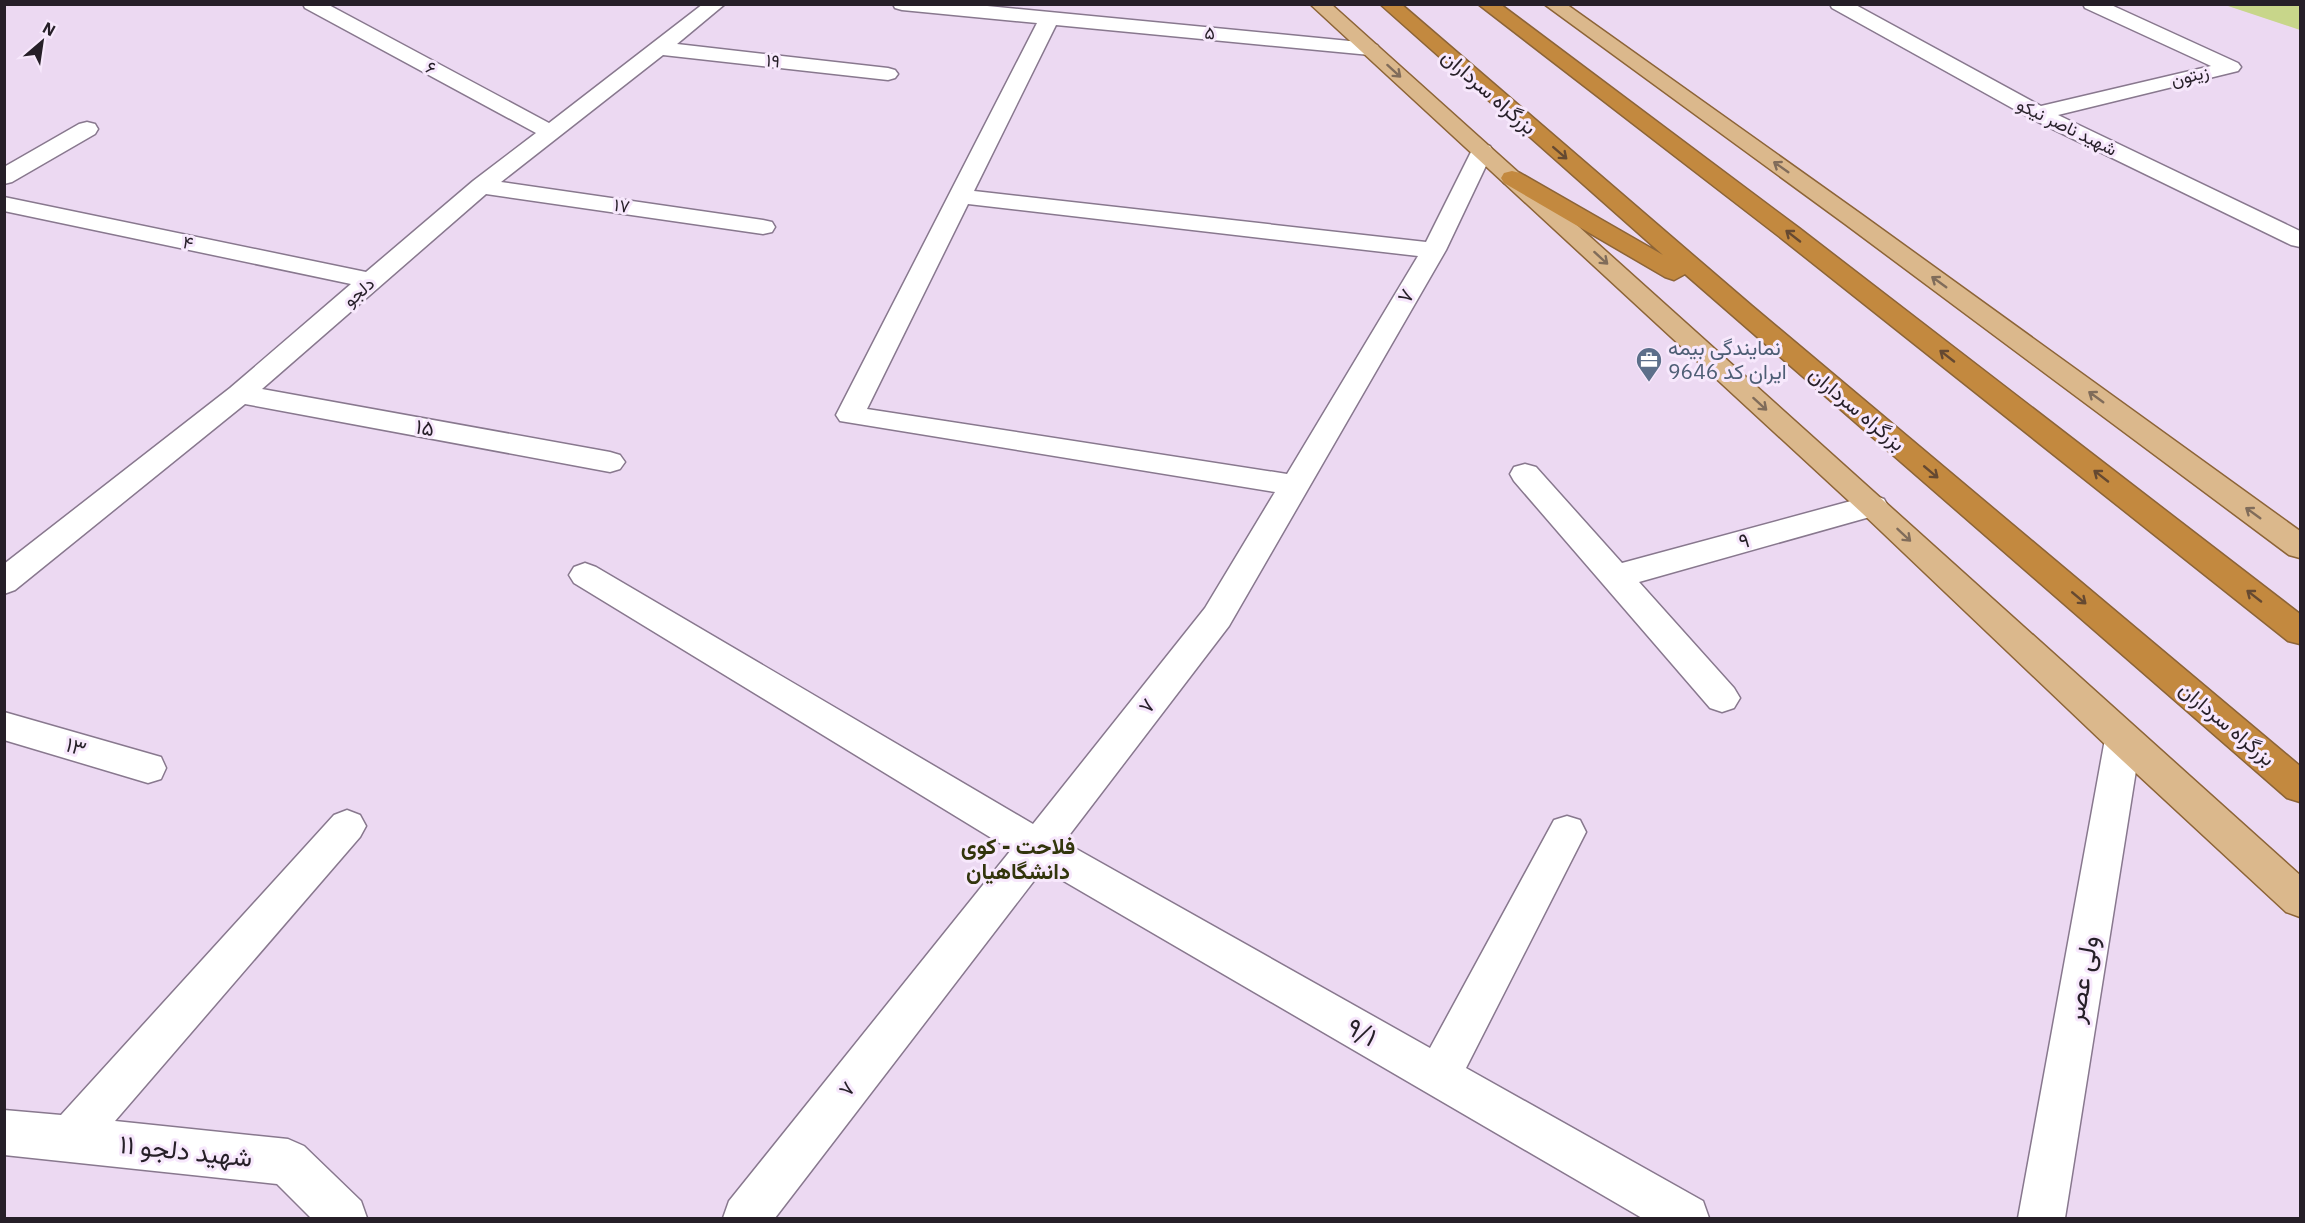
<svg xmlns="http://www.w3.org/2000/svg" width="2305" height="1223" font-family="'IBM Plex Sans',Vazirmatn,sans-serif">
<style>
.green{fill:#c8d68a}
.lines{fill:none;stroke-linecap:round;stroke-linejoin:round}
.minor-casing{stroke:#88788e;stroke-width:3}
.major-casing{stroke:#8c6437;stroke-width:3}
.highway-casing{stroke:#8c6437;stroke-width:3}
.minor{fill:#fff;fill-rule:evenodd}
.major{fill:#dbb88c;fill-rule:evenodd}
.highway{fill:#c3893f;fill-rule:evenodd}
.oneway{stroke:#806c5a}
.oneway2{stroke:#654931}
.labels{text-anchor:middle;stroke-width:6;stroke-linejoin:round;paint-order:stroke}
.far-street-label{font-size:18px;fill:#261f28;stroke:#f7e8fc}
.street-label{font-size:21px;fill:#261f28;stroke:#f7e8fc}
.service-label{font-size:21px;fill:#4e5e75;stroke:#f7e8fc;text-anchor:start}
.neighbourhood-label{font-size:22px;font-weight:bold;fill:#32350c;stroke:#f7e8fc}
.near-street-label{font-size:26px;fill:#261f28;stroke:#f7e8fc}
</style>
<rect width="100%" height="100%" fill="#ecd9f2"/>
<path class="green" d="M2225 5H2300V30Z"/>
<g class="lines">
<g class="minor-casing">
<path id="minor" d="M303 4H327L549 123 703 4H725L677 44 888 68 895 70 898 74 895 78 888 80 663 55 501 182 763 220 772 222 775 227 772 232 763 234 486 194 262 389 610 452 620 455 625 462 620 469 610 472 245 404 15 590 4 594V564L230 388 351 284 4 211V197L366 272 473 181 536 133 305 8Z
M893 4H967L1370 43 1377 45 1380 49 1377 53 1370 55 1056 25 974 191 1426 242 1474 146 1482 144 1490 146 1493 151 1446 250 1229 626 1064 842 1430 1048 1554 820 1567 816 1580 820 1586 832 1466 1068 1703 1201 1709 1218H1642L1043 869 775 1218H723L729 1201 1011 850 574 583 569 575 574 567 585 563 596 567 1033 824 1205 608 1275 492 840 421 836 415 1037 23 902 10 895 8ZM968 204 1418 256 1287 474 867 409Z
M1830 4H1854L2041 106 2211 66 2085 8 2083 4H2109L2238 63 2241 67 2238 71 2058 115 2300 231V247L2291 245 2030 118 1832 8Z
M87 122 95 124 98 129 95 134 12 182 4 184V167L79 124Z
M1525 464 1536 467 1622 563 1873 495 1884 499 1888 506 1884 513 1639 582 1734 688 1740 698 1734 708 1722 712 1710 708 1514 481 1510 474 1514 467Z
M4 712 161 757 166 768 161 779 148 783 4 740Z
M2123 724 2136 729 2141 739 2065 1218H2018L2105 739 2110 729Z
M347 810 360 815 366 826 360 837 115 1121 288 1139 304 1146 361 1201 367 1218H311L277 1184 4 1155V1110L61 1115 334 815Z"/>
</g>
<g class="major-casing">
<path id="major" d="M1310 4H1331L2300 875V917L2286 912 2110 749 1862 513Z
M1544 4H1566L1861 214 2300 531V558L2289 555 1845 224Z"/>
</g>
<g class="highway-casing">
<path id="highway" d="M1380 4H1401L1752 306 2300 766V802L2287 798 1685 274 1674 280 1665 277 1504 183 1501 178 1504 173 1512 171 1520 173 1663 255Z
M1478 4H1500L1799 228 2300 614V644L2288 641 1781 238Z"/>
</g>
<use href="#minor" class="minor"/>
<use href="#major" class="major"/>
<use href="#highway" class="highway"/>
</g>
<defs><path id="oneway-shaft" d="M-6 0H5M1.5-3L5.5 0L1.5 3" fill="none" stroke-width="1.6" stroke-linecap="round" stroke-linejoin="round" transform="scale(1.5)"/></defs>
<g class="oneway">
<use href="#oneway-shaft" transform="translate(1394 71) rotate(42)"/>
<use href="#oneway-shaft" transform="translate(1781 167) rotate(-145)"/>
<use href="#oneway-shaft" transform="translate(1601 258) rotate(42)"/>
<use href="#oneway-shaft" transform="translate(1939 282) rotate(-144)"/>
<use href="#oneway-shaft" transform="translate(2096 397) rotate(-144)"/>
<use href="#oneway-shaft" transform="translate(1760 404) rotate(42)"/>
<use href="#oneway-shaft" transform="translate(2253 513) rotate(-144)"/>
<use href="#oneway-shaft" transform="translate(1904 535) rotate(43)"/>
</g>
<g class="oneway2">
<use href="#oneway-shaft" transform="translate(1560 153) rotate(41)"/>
<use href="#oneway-shaft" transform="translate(1793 236) rotate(-142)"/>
<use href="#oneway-shaft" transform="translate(1947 356) rotate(-142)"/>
<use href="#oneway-shaft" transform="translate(1931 472) rotate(40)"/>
<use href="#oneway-shaft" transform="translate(2101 476) rotate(-142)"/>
<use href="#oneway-shaft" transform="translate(2254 596) rotate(-142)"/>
<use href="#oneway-shaft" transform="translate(2079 598) rotate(40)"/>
</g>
<defs>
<g id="office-pin" transform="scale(1.35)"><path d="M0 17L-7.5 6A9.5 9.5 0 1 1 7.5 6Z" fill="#5c6f8a" stroke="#f7e8fc"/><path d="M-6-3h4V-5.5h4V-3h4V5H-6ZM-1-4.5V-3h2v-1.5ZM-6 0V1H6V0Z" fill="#fff"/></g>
</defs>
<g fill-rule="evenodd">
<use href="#office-pin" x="1649" y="360"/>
</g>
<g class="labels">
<g class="far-street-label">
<text transform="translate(1210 33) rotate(6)" y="6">۵</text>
<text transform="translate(773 61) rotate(6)" y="6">۱۹</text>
<text transform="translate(431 68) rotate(28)" y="6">۶</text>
<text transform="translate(2190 76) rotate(-14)" y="6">زیتون</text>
<text transform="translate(2067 127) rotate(26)" y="6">شهید ناصر نیکو</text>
<text transform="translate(622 206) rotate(8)" y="6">۱۷</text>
<text transform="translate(188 243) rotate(12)" y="6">۴</text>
<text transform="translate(359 292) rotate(-41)" y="6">دلجو</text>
</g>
<g class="street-label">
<text transform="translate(1489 92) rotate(41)" y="7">بزرگراه سرداران</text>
<text transform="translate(1406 296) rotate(-59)" y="7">۷</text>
<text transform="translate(1857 409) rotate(40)" y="7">بزرگراه سرداران</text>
<text transform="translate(425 428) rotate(10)" y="7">۱۵</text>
<text transform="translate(1744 541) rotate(-15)" y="7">۹</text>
<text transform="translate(1147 706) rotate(-52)" y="7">۷</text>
<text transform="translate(2227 724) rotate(40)" y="7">بزرگراه سرداران</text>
<text transform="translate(76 747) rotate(17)" y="7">۱۳</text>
<text transform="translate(847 1089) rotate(-52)" y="7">۷</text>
</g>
<g class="service-label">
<text x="1668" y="355">نمایندگی بیمه<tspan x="1668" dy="24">ایران کد 9646</tspan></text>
</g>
<g class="neighbourhood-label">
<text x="1018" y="854">فلاحت - کوی<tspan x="1018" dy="25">دانشگاهیان</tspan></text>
</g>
<g class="near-street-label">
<text transform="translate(2082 979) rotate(-80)" y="9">ولی عصر</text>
<text transform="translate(1362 1032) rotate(30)" y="9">۹/۱</text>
<text transform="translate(186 1151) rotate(6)" y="9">شهید دلجو ۱۱</text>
</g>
</g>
<rect width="2305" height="1223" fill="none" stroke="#261f28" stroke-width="12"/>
<g transform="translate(42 42) rotate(29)" stroke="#f7e8fc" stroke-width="4.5" paint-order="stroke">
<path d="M0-4.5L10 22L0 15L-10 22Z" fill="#261f28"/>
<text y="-9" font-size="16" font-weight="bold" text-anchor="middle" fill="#261f28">N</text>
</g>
</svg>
